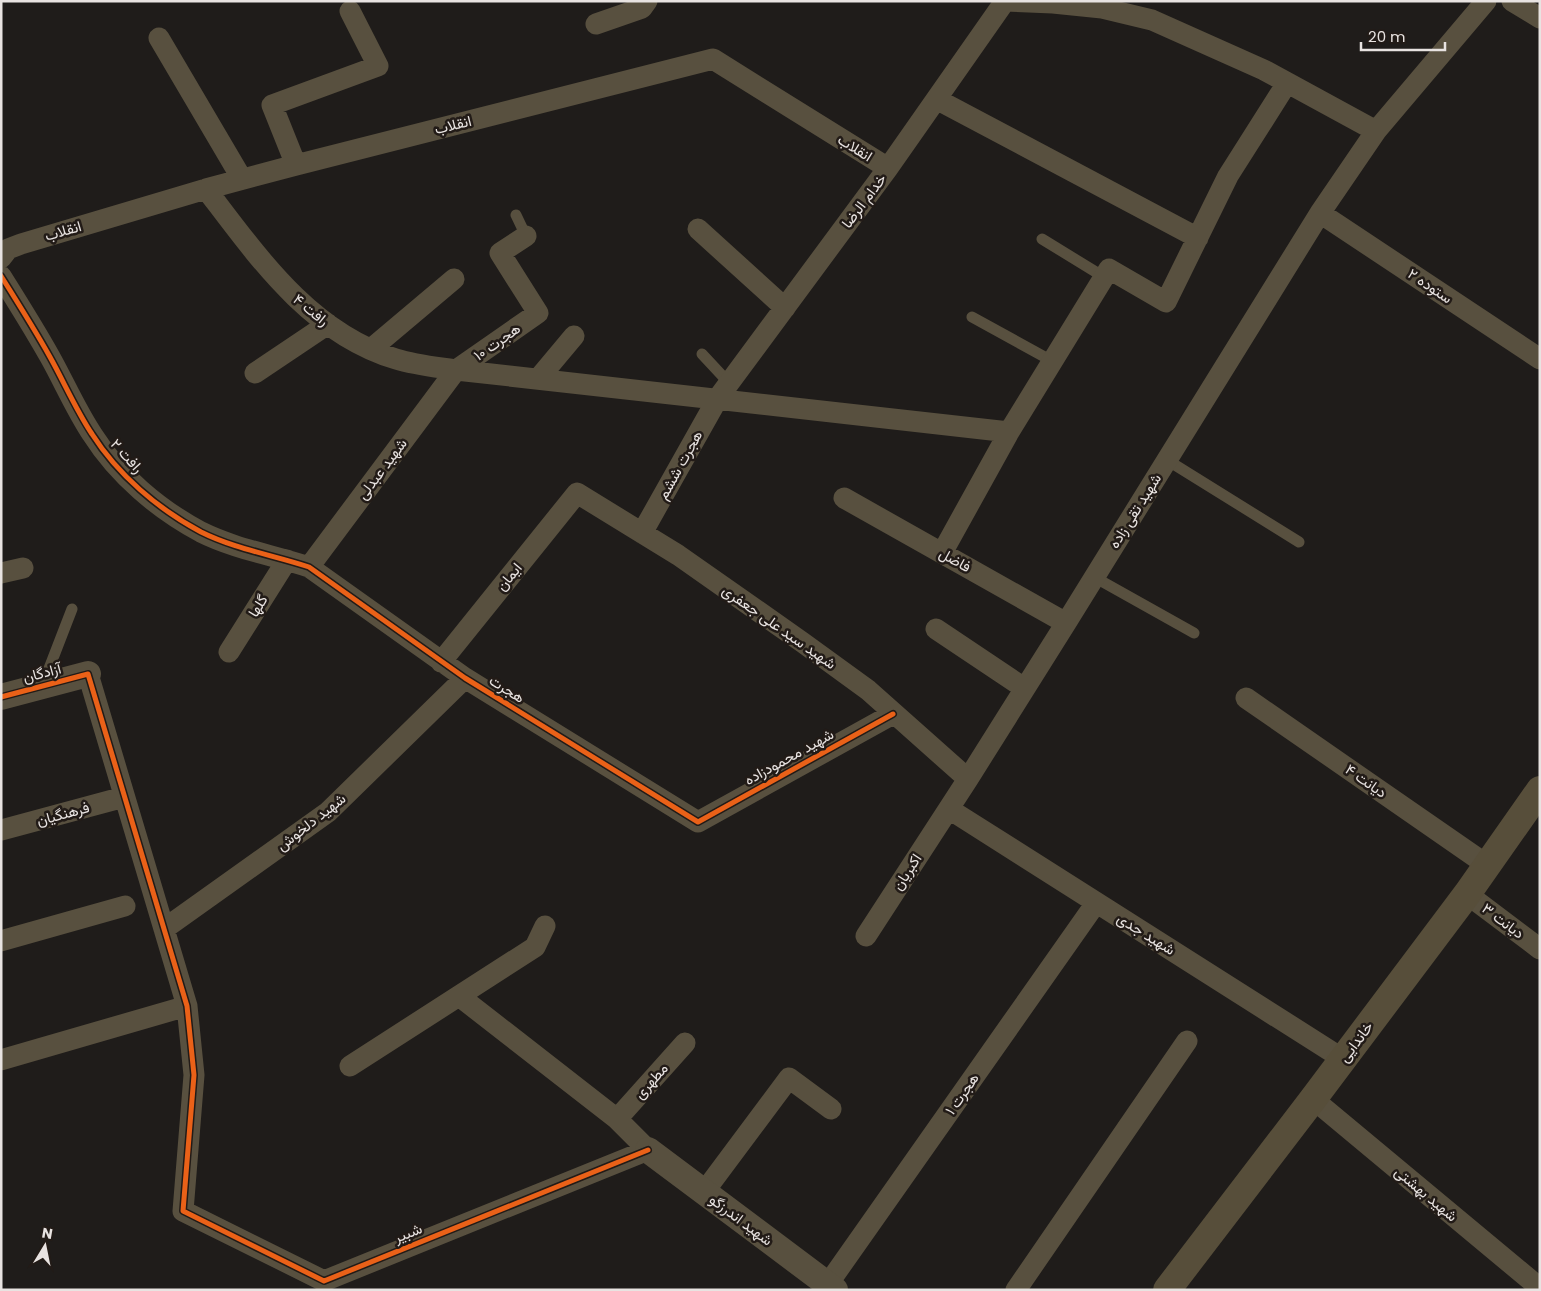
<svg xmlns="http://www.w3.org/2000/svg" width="1541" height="1291" font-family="Poppins,Vazirmatn,sans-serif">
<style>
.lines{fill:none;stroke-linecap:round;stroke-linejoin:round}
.service{stroke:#58503f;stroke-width:11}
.minor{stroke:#58503f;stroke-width:21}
.tertiary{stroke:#58503f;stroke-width:26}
.secondary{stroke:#574e3a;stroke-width:28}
.cycleway-casing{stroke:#221b17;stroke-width:8}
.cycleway{stroke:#ea6118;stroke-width:5}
.labels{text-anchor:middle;stroke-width:5;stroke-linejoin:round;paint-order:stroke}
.street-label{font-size:15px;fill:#e8e3e1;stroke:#221b17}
</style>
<rect width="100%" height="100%" fill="#1f1c1a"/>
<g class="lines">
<path class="service" d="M516 215 526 236
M1042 239 1104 277
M972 317 1052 361
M702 354 729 383
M1167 460 1299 542
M1094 577 1194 633
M43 684 72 609"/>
<path class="minor" d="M1005 1 1053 3 1102 8 1152 20 1264 70 1376 131
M1512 1 1540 18
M596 24 642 8 647 1
M159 38 242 179
M938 100 1198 238
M296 165 272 105 378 66 350 11
M206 189C258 257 310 333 396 359 415 365 436 367 456 370L1009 432
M1320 213 1540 359
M698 229 785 308
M1 258 8 249 21 244 206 189 296 165 713 59 888 168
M1 276C18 303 35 330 50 357 64 382 76 410 92 434 118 475 158 509 201 532 235 549 273 555 309 567L465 678 698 822 893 714
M371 349 454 279
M255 373 328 324
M538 379 574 336
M844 498 1066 623
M642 533 718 398 888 168 1005 1
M942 553 1009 432 1109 269 1166 302 1228 176 1287 83
M309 567 456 370 538 313 500 253 526 236
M1 573 23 568
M936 629 1024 688
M229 652 287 560
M441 662 577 493 678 555 802 642 868 690 968 779
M88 674 187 1006 194 1075 183 1211 324 1281 648 1150 617 1119 459 996
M1246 698 1487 865
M949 809 1343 1059
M1 830 124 797
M1467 894 1540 949
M164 929 328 812 465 678
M866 936 968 779 1066 623 1320 213 1376 131 1486 1
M1 941 125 906
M1 1060 187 1006
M350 1066 535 947 545 926
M1313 1099 1540 1288
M617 1119 685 1043
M704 1192 789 1078 831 1109
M828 1284 1096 903
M1016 1290 1187 1041"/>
<path class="tertiary" d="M1 697 88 674
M648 1150 835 1290"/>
<path class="secondary" d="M1167 1290 1313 1099 1467 894 1540 790"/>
<g class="cycleway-casing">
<path id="cycleway" d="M1 276C18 303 35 330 50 357 64 382 76 410 92 434 118 475 158 509 201 532 235 549 273 555 309 567L465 678 698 822 893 714
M1 697 88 674 187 1006 194 1075 183 1211 324 1281 648 1150"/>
</g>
<use href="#cycleway" class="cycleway"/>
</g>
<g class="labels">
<g class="street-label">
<text transform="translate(453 125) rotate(-14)" y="5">انقلاب</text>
<text transform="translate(855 148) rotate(32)" y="5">انقلاب</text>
<text transform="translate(864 201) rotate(-53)" y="5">خدام الرضا</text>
<text transform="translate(63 231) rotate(-16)" y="5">انقلاب</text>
<text transform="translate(1430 286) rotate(34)" y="5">ستوده ۲</text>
<text transform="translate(311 310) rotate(39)" y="5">رافت ۴</text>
<text transform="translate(497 342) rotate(-35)" y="5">هجرت ۱۰</text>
<text transform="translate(127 456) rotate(48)" y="5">رافت ۲</text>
<text transform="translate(680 465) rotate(-61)" y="5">هجرت ششم</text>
<text transform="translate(382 469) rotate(-53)" y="5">شهید عبدلی</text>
<text transform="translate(1135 511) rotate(-58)" y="5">شهید تقی زاده</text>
<text transform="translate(955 560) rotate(29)" y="5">فاضل</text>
<text transform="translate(509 577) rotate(-51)" y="5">ایمان</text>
<text transform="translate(258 606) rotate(-58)" y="5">گلها</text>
<text transform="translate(779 627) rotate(35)" y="5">شهید سید علی جعفری</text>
<text transform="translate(42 673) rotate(-15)" y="5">آزادگان</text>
<text transform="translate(507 689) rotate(32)" y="5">هجرت</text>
<text transform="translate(789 757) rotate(-29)" y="5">شهید محمودزاده</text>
<text transform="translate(1366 781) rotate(35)" y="5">دیانت ۴</text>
<text transform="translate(63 814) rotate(-15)" y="5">فرهنگیان</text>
<text transform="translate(311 822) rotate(-38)" y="5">شهید دلخوش</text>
<text transform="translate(907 872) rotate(-57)" y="5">اکبریان</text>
<text transform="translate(1503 921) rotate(37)" y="5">دیانت ۳</text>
<text transform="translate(1146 934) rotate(32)" y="5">شهید جدی</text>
<text transform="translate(1356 1042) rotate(-53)" y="5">خاندایی</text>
<text transform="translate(651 1081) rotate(-48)" y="5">مطهری</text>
<text transform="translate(962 1094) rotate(-55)" y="5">هجرت ۱</text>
<text transform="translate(1426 1194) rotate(40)" y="5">شهید بهشتی</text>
<text transform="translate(741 1220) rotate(37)" y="5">شهید اندرزگو</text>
<text transform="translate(408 1233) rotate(-22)" y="5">شبیر</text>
</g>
</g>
<rect width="1541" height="1291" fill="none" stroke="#e8e3e1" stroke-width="5"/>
<g transform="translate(45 1246) rotate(10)" stroke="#221b17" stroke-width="4" paint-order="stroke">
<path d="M0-4L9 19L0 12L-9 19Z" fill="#e8e3e1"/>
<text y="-8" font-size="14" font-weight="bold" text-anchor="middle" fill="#e8e3e1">N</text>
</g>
<path d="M1361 42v8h84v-8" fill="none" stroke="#e8e3e1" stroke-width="2.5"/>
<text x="1368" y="42" font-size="15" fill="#e8e3e1" stroke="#221b17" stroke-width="4" paint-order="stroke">20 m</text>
</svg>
